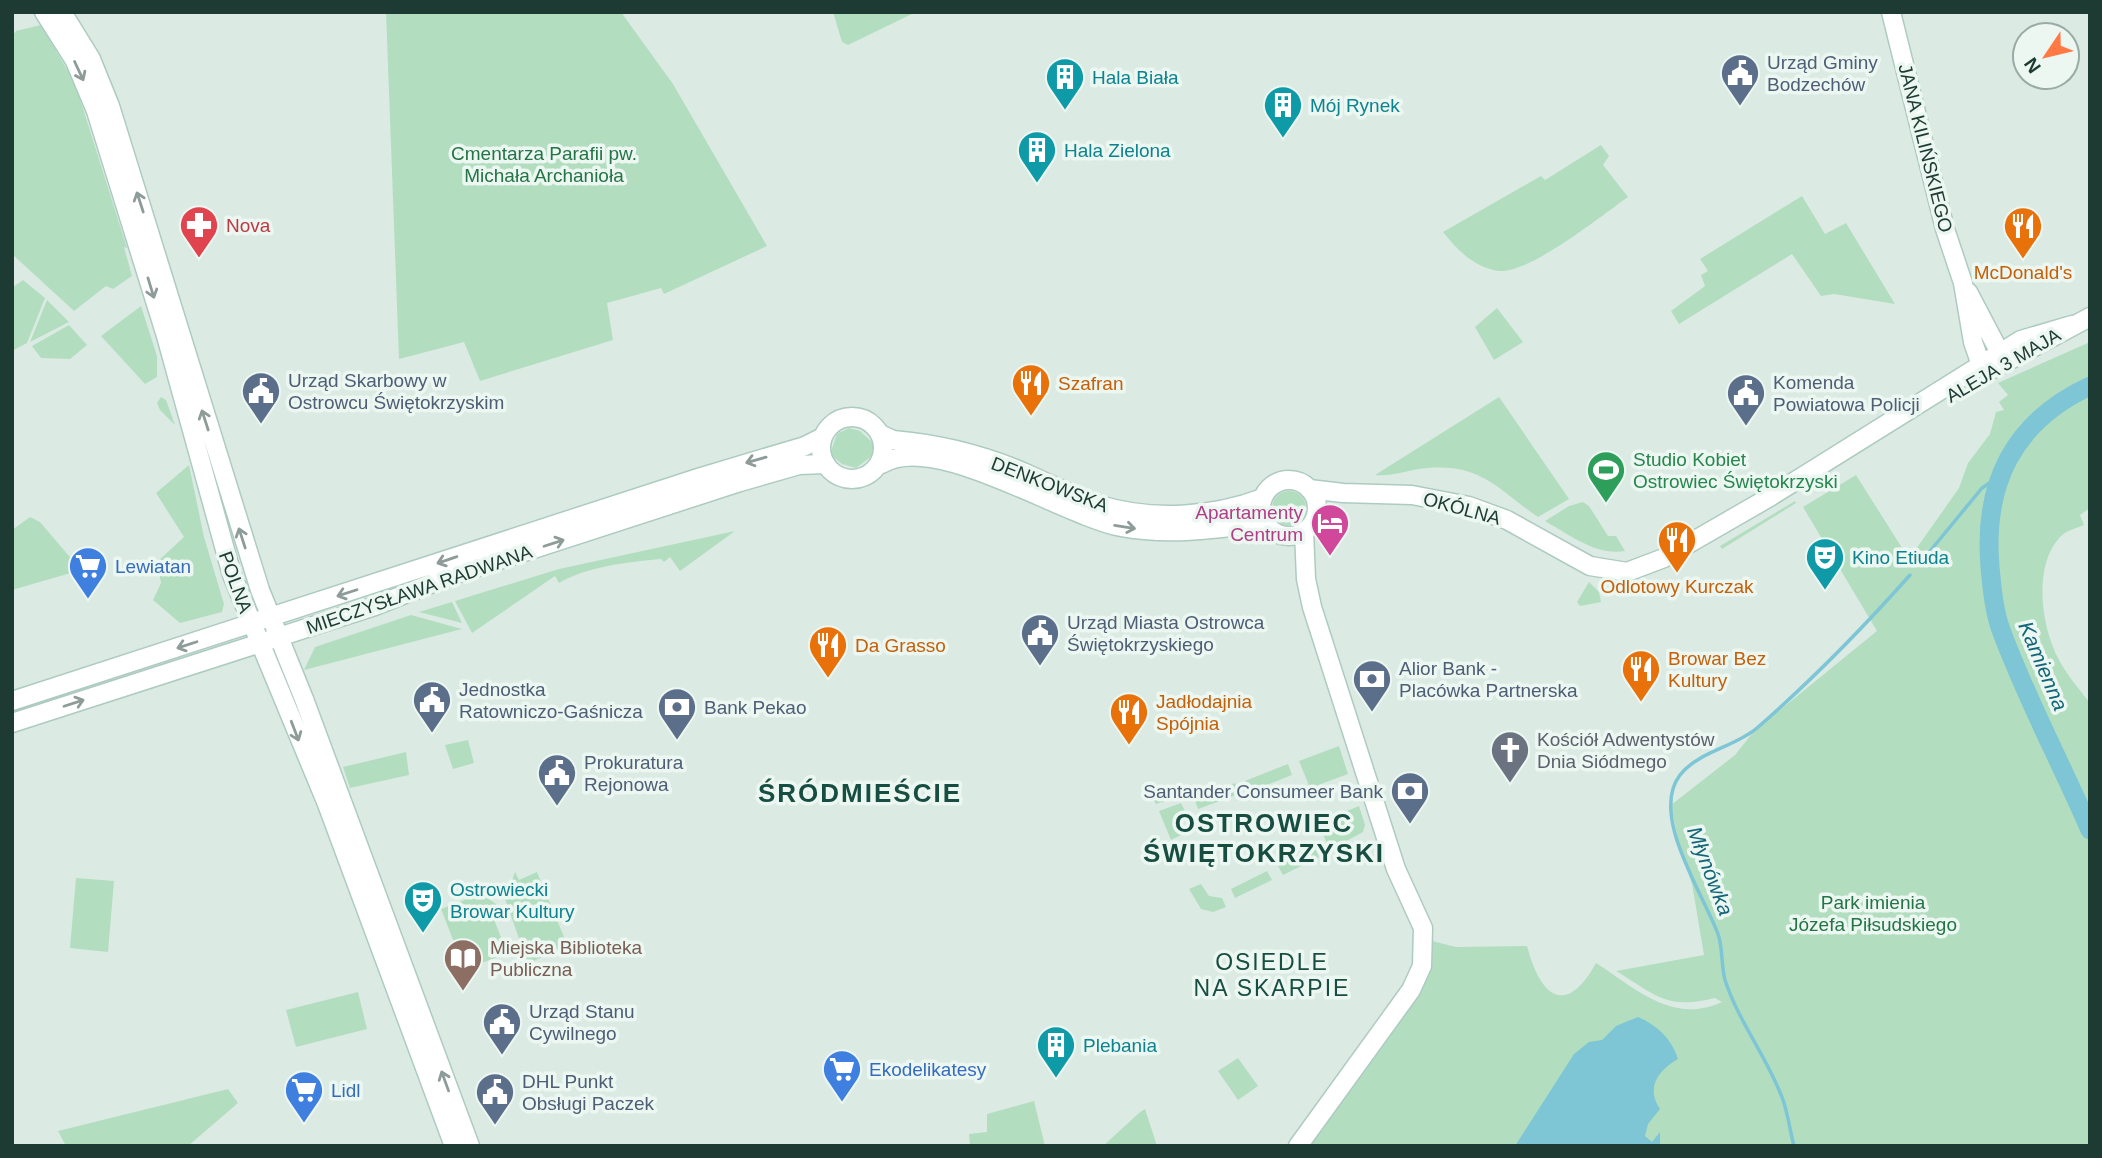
<svg xmlns="http://www.w3.org/2000/svg" width="2102" height="1158" font-family="Helvetica,sans-serif">
<style>
.green{fill:#b2debf}
.water{fill:#7ec5d5}
.lines{fill:none;stroke-linecap:round;stroke-linejoin:round}
.stream{stroke:#7ec5d5;stroke-width:3.5}
.river{stroke:#7ec5d5;stroke-width:19}
.secondary-casing{stroke:#aecbc1;stroke-width:21}
.secondary{stroke:#fff;stroke-width:18}
.oneway{stroke:#8e9c99}
.labels{text-anchor:middle;stroke-width:7;stroke-linejoin:round;paint-order:stroke}
.service-label{font-size:19px;fill:#4e5e75;stroke:#ecf7f2;text-anchor:start}
.culture-label{font-size:19px;fill:#0d838f;stroke:#ecf7f2;text-anchor:start}
.street-label{font-size:19px;fill:#1d3a33;stroke:#ecf7f2}
.park-label{font-size:19px;fill:#247446;stroke:#ecf7f2}
.health-label{font-size:19px;fill:#be3a42;stroke:#ecf7f2;text-anchor:start}
.food-label{font-size:19px;fill:#c56008;stroke:#ecf7f2;text-anchor:start}
.leisure-label{font-size:19px;fill:#27864d;stroke:#ecf7f2;text-anchor:start}
.hotel-label{font-size:19px;fill:#b23c85;stroke:#ecf7f2;text-anchor:end}
.shop-label{font-size:19px;fill:#366cbe;stroke:#ecf7f2;text-anchor:start}
.worship-label{font-size:19px;fill:#5b616d;stroke:#ecf7f2;text-anchor:start}
.education-label{font-size:19px;fill:#785e54;stroke:#ecf7f2;text-anchor:start}
.water-label{font-size:21px;font-style:italic;fill:#13667a;stroke:#ecf7f2}
.quarter-label{font-size:23px;letter-spacing:2px;fill:#184d42;stroke:#ecf7f2}
.district-label{font-size:26px;font-weight:bold;letter-spacing:2px;fill:#184d42;stroke:#ecf7f2}
</style>
<rect width="100%" height="100%" fill="#dceae4"/>
<path class="green" d="M386 12H621L673 84 767 246 664 294 661 288 607 303 613 340 480 381 464 342 399 359Z
M833 12H916L848 45 842 42Z
M41 25 75 83 127 248 124 247 132 276 113 289 106 286 74 311 12 254V36L16 31Z
M1601 145 1609 156 1603 165 1628 197C1601 216 1529 274 1499 271 1475 268 1457 250 1443 232L1541 176 1545 180Z
M1802 196 1825 234 1846 223 1895 304 1834 294 1821 296 1792 254 1679 324 1671 311 1705 286 1701 275 1708 271 1700 259Z
M23 280 45 298 27 343 12 351 13 287Z
M47 300 69 322 30 342Z
M141 306 157 356V377L145 384 101 336Z
M1497 308 1523 342 1494 360 1475 327Z
M69 325 87 345 70 359 41 358 32 346Z
M2090 342V508L2080 515 2084 525C2077 528 2065 531 2060 537 2033 566 2041 626 2058 658 2066 674 2079 689 2090 703V1146H1298L1403 1002 1424 939 1456 947 1527 946C1540 995 1565 1019 1596 963 1635 988 1673 1025 1722 1002L1715 998C1666 1010 1656 995 1616 971L1704 955 1692 884 1679 845 1671 805 1735 755 1754 731 1877 631 1803 507 1856 475 1909 559 1959 488 1968 463 1990 434 1996 412 2004 410 1999 402 2008 395 1998 383Z
M161 397 166 400 175 425 160 410 157 403Z
M1499 397 1569 499 1538 517C1497 489 1482 464 1428 468 1410 469 1393 477 1375 475Z
M849 428 860 431 874 444 872 456 856 468 842 464 830 454 837 434Z
M189 465 204 537 224 604 222 612 180 623 153 600 161 583 157 562 184 537 156 493Z
M1272 508a17 17 0 1 1 34 0a17 17 0 1 1-34 0Z
M1795 501 1796 503 1722 549 1720 546Z
M1583 502 1589 506 1608 536H1616L1625 551C1596 556 1570 535 1545 521L1569 506Z
M30 517 40 522 81 570 12 590V530Z
M735 531 680 571 670 557 664 562 661 559C629 562 588 566 559 583L555 576 472 633 455 601 559 569Z
M1589 582 1599 592 1601 602 1580 606 1577 602Z
M452 602 462 623 419 612Z
M411 615 462 629 304 670 315 647Z
M468 740 474 763 453 769 445 745Z
M1339 746 1348 774 1310 788 1299 761Z
M406 752 409 775 350 788 343 767Z
M1288 764 1292 775 1249 792 1245 781Z
M1235 783 1239 794 1198 809 1194 798Z
M1174 789 1177 797 1156 804 1152 797Z
M1181 803 1186 813 1178 823 1181 835 1171 840 1159 811Z
M1359 806 1365 825 1363 832 1330 850 1318 823Z
M1315 848 1319 857 1283 875 1278 866Z
M1267 871 1272 880 1235 898 1231 889Z
M515 872 519 880 537 872 567 944 528 964 505 899Z
M76 878 114 881 108 952 70 948Z
M1201 884 1209 896 1222 898 1226 907 1213 912 1201 909 1189 889Z
M473 888 496 904 501 913 493 917 506 950 514 948 512 952 473 966H466L461 960 441 909 475 896Z
M358 992 367 1029 296 1047 286 1010Z
M1238 1058 1258 1086 1238 1100 1218 1071Z
M228 1089 238 1103 188 1146H66L58 1131Z
M1034 1101 1045 1146H970L969 1134 987 1132V1114Z
M1145 1109 1157 1146H1103L1139 1113Z"/>
<path class="water" d="M1638 1017C1657 1025 1672 1039 1678 1059 1659 1070 1645 1087 1660 1109L1648 1124 1645 1136 1652 1142 1660 1132V1145L1515 1146 1574 1054 1589 1042 1602 1040 1616 1026Z"/>
<g class="lines">
<path class="stream" d="M1926 556 1982 488 1999 477
M1794 1146C1790 1131 1788 1114 1783 1100 1768 1058 1739 1023 1725 980 1721 965 1723 948 1718 934 1704 895 1649 815 1680 775 1699 751 1735 747 1757 728 1811 681 1862 629 1910 575"/>
<path class="river" d="M2090 386C2013 422 1983 484 1990 567 1992 588 1994 611 2001 630 2026 698 2061 763 2090 830"/>
<g class="secondary-casing">
<path id="secondary" d="M44 12 75 61 96 111 166 336 232 575 327 804 454 1146
M62 12 91 59 110 106 260 590 304 699 470 1146
M1891 12 1945 229 1963 283 1973 342 1981 365
M1968 292 2000 353 1996 365
M1993 369 2090 317
M821 448a31 31 0 1 1 62 0a31 31 0 1 1-62 0Z
M880 434 893 440C940 444 988 456 1032 476 1054 486 1076 498 1100 505 1151 521 1213 517 1263 498
M882 464C934 431 1063 516 1121 527 1168 536 1218 529 1265 523
M1261 508a28 28 0 1 1 56 0a28 28 0 1 1-56 0Z
M1309 489 1343 493 1412 495 1469 506 1507 520 1590 566 1627 572 1664 558 1768 498 2021 340 2072 325
M12 701 701 477 805 446 821 438
M12 723 375 606 453 575 740 482 799 465 826 464
M1298 1146 1411 990 1422 966 1423 928 1396 869 1312 607 1306 579 1304 531"/>
</g>
<use href="#secondary" class="secondary"/>
</g>
<defs><path id="oneway-shaft" d="M-6 0H5M1.5-3L5.5 0L1.5 3" fill="none" stroke-width="1.6" stroke-linecap="round" stroke-linejoin="round" transform="scale(1.75)"/></defs>
<g class="oneway">
<use href="#oneway-shaft" transform="translate(79 71) rotate(65)"/>
<use href="#oneway-shaft" transform="translate(140 202) rotate(-108)"/>
<use href="#oneway-shaft" transform="translate(151 288) rotate(73)"/>
<use href="#oneway-shaft" transform="translate(205 420) rotate(-108)"/>
<use href="#oneway-shaft" transform="translate(756 460) rotate(164)"/>
<use href="#oneway-shaft" transform="translate(1125 527) rotate(9)"/>
<use href="#oneway-shaft" transform="translate(242 538) rotate(-108)"/>
<use href="#oneway-shaft" transform="translate(554 543) rotate(-18)"/>
<use href="#oneway-shaft" transform="translate(447 560) rotate(161)"/>
<use href="#oneway-shaft" transform="translate(347 593) rotate(162)"/>
<use href="#oneway-shaft" transform="translate(187 645) rotate(162)"/>
<use href="#oneway-shaft" transform="translate(74 703) rotate(-18)"/>
<use href="#oneway-shaft" transform="translate(295 731) rotate(69)"/>
<use href="#oneway-shaft" transform="translate(445 1081) rotate(-110)"/>
</g>
<defs>
<g id="civic-pin" transform="scale(2.0125)"><path d="M0 17L-7.5 6A9.5 9.5 0 1 1 7.5 6Z" fill="#5c6f8a" stroke="#ecf7f2"/><path d="M-.6-6.5H3V-4.5H.6V-3L4-1V1h2V6H-6V1h2V-1L-.6-3ZM-1.2 2.5V6h2.4V2.5Z" fill="#fff"/></g>
<g id="building-pin" transform="scale(2.0125)"><path d="M0 17L-7.5 6A9.5 9.5 0 1 1 7.5 6Z" fill="#0f9aa8" stroke="#ecf7f2"/><path d="M-4-6H4V6H1V3H-1V6H-4ZM-2.5-4.3h1.7v1.8h-1.7ZM.8-4.3h1.7v1.8H.8ZM-2.5-1h1.7V.8h-1.7ZM.8-1h1.7V.8H.8Z" fill="#fff"/></g>
<g id="pharmacy-pin" transform="scale(2.0125)"><path d="M0 17L-7.5 6A9.5 9.5 0 1 1 7.5 6Z" fill="#e0444e" stroke="#ecf7f2"/><path d="M-2-6h4v4h4v4h-4v4h-4v-4h-4v-4h4Z" fill="#fff"/></g>
<g id="restaurant-pin" transform="scale(2.0125)"><path d="M0 17L-7.5 6A9.5 9.5 0 1 1 7.5 6Z" fill="#e8710a" stroke="#ecf7f2"/><path d="M-5-6h1v4h1v-4h1v4h1v-4h1v5L-1.5 .5V6h-2V.5L-5-1ZM5-6V6H3V1.5H1.5Q1.5-4 5-6Z" fill="#fff"/></g>
<g id="stadium-pin" transform="scale(2.0125)"><path d="M0 17L-7.5 6A9.5 9.5 0 1 1 7.5 6Z" fill="#2e9e5b" stroke="#ecf7f2"/><path d="M0-5a6.5 5 0 1 0 0 10a6.5 5 0 1 0 0-10ZM-3.5-1.8h7v3.6h-7Z" fill="#fff"/></g>
<g id="hotel-pin" transform="scale(2.0125)"><path d="M0 17L-7.5 6A9.5 9.5 0 1 1 7.5 6Z" fill="#d1479c" stroke="#ecf7f2"/><path d="M-6-4.5h1.5V1H6V5H4.5V3h-9V5H-6ZM-4 0a1.8 1.8 0 1 1 3.6 0ZM.5 0V-2.5h3Q6-2.5 6 0Z" fill="#fff"/></g>
<g id="theatre-pin" transform="scale(2.0125)"><path d="M0 17L-7.5 6A9.5 9.5 0 1 1 7.5 6Z" fill="#0f9aa8" stroke="#ecf7f2"/><path d="M-5-5.5Q0-4 5-5.5V0Q5 5 0 6Q-5 5-5 0ZM-3.3-2.5H-1v1.5H-3.3ZM1-2.5H3.3v1.5H1ZM-2.8 1Q0 5.5 2.8 1Z" fill="#fff"/></g>
<g id="supermarket-pin" transform="scale(2.0125)"><path d="M0 17L-7.5 6A9.5 9.5 0 1 1 7.5 6Z" fill="#3f7fe0" stroke="#ecf7f2"/><path d="M-6-5.5h2.5l.6 2H6L4.5 2H-2.5L-4.4-4H-6ZM-1.5 3.2a1.3 1.3 0 1 0 .1 0ZM3 3.2a1.3 1.3 0 1 0 .1 0Z" fill="#fff"/></g>
<g id="bank-pin" transform="scale(2.0125)"><path d="M0 17L-7.5 6A9.5 9.5 0 1 1 7.5 6Z" fill="#5c6f8a" stroke="#ecf7f2"/><path d="M-6-4H6V4H-6ZM0-2.3a2.3 2.3 0 1 0 0 4.6a2.3 2.3 0 1 0 0-4.6Z" fill="#fff"/></g>
<g id="church-pin" transform="scale(2.0125)"><path d="M0 17L-7.5 6A9.5 9.5 0 1 1 7.5 6Z" fill="#6b7280" stroke="#ecf7f2"/><path d="M-1.2-6h2.4v3.5h3.3v2.4h-3.3V6h-2.4V-.1h-3.3v-2.4h3.3Z" fill="#fff"/></g>
<g id="library-pin" transform="scale(2.0125)"><path d="M0 17L-7.5 6A9.5 9.5 0 1 1 7.5 6Z" fill="#8d6e63" stroke="#ecf7f2"/><path d="M-6-4Q-3-5.5-.7-3.5V5Q-3 3-6 4ZM6-4Q3-5.5 .7-3.5V5Q3 3 6 4Z" fill="#fff"/></g>
</defs>
<g fill-rule="evenodd">
<use href="#civic-pin" x="1740" y="73"/>
<use href="#building-pin" x="1065" y="77"/>
<use href="#building-pin" x="1283" y="105"/>
<use href="#building-pin" x="1037" y="150"/>
<use href="#pharmacy-pin" x="199" y="225"/>
<use href="#restaurant-pin" x="2023" y="226"/>
<use href="#restaurant-pin" x="1031" y="383"/>
<use href="#civic-pin" x="261" y="391"/>
<use href="#civic-pin" x="1746" y="393"/>
<use href="#stadium-pin" x="1606" y="470"/>
<use href="#hotel-pin" x="1330" y="523"/>
<use href="#restaurant-pin" x="1677" y="540"/>
<use href="#theatre-pin" x="1825" y="557"/>
<use href="#supermarket-pin" x="88" y="566"/>
<use href="#civic-pin" x="1040" y="633"/>
<use href="#restaurant-pin" x="828" y="645"/>
<use href="#restaurant-pin" x="1641" y="669"/>
<use href="#bank-pin" x="1372" y="679"/>
<use href="#civic-pin" x="432" y="700"/>
<use href="#bank-pin" x="677" y="707"/>
<use href="#restaurant-pin" x="1129" y="712"/>
<use href="#church-pin" x="1510" y="750"/>
<use href="#civic-pin" x="557" y="773"/>
<use href="#bank-pin" x="1410" y="791"/>
<use href="#theatre-pin" x="423" y="900"/>
<use href="#library-pin" x="463" y="958"/>
<use href="#civic-pin" x="502" y="1022"/>
<use href="#building-pin" x="1056" y="1045"/>
<use href="#supermarket-pin" x="842" y="1069"/>
<use href="#supermarket-pin" x="304" y="1090"/>
<use href="#civic-pin" x="495" y="1092"/>
</g>
<g class="labels">
<g class="service-label">
<text x="1767" y="69">Urząd Gminy<tspan x="1767" dy="22">Bodzechów</tspan></text>
<text x="288" y="387">Urząd Skarbowy w<tspan x="288" dy="22">Ostrowcu Świętokrzyskim</tspan></text>
<text x="1773" y="389">Komenda<tspan x="1773" dy="22">Powiatowa Policji</tspan></text>
<text x="1067" y="629">Urząd Miasta Ostrowca<tspan x="1067" dy="22">Świętokrzyskiego</tspan></text>
<text x="1399" y="675">Alior Bank -<tspan x="1399" dy="22">Placówka Partnerska</tspan></text>
<text x="459" y="696">Jednostka<tspan x="459" dy="22">Ratowniczo-Gaśnicza</tspan></text>
<text x="704" y="714">Bank Pekao</text>
<text x="584" y="769">Prokuratura<tspan x="584" dy="22">Rejonowa</tspan></text>
<text x="1383" y="798" text-anchor="end">Santander Consumeer Bank</text>
<text x="529" y="1018">Urząd Stanu<tspan x="529" dy="22">Cywilnego</tspan></text>
<text x="522" y="1088">DHL Punkt<tspan x="522" dy="22">Obsługi Paczek</tspan></text>
</g>
<g class="culture-label">
<text x="1092" y="84">Hala Biała</text>
<text x="1310" y="112">Mój Rynek</text>
<text x="1064" y="157">Hala Zielona</text>
<text x="1852" y="564">Kino Etiuda</text>
<text x="450" y="896">Ostrowiecki<tspan x="450" dy="22">Browar Kultury</tspan></text>
<text x="1083" y="1052">Plebania</text>
</g>
<g class="street-label">
<text transform="translate(1926 148) rotate(76)" y="7">JANA KILIŃSKIEGO</text>
<text transform="translate(2003 365) rotate(-30)" y="7">ALEJA 3 MAJA</text>
<text transform="translate(1050 484) rotate(21)" y="7">DENKOWSKA</text>
<text transform="translate(1462 508) rotate(15)" y="7">OKÓLNA</text>
<text transform="translate(236 582) rotate(70)" y="7">POLNA</text>
<text transform="translate(419 589) rotate(-19)" y="7">MIECZYSŁAWA RADWANA</text>
</g>
<g class="park-label">
<text x="544" y="160">Cmentarza Parafii pw.<tspan x="544" dy="22">Michała Archanioła</tspan></text>
<text x="1873" y="909">Park imienia<tspan x="1873" dy="22">Józefa Piłsudskiego</tspan></text>
</g>
<g class="health-label">
<text x="226" y="232">Nova</text>
</g>
<g class="food-label">
<text x="2023" y="279" text-anchor="middle">McDonald's</text>
<text x="1058" y="390">Szafran</text>
<text x="1677" y="593" text-anchor="middle">Odlotowy Kurczak</text>
<text x="855" y="652">Da Grasso</text>
<text x="1668" y="665">Browar Bez<tspan x="1668" dy="22">Kultury</tspan></text>
<text x="1156" y="708">Jadłodajnia<tspan x="1156" dy="22">Spójnia</tspan></text>
</g>
<g class="leisure-label">
<text x="1633" y="466">Studio Kobiet<tspan x="1633" dy="22">Ostrowiec Świętokrzyski</tspan></text>
</g>
<g class="hotel-label">
<text x="1303" y="519">Apartamenty<tspan x="1303" dy="22">Centrum</tspan></text>
</g>
<g class="shop-label">
<text x="115" y="573">Lewiatan</text>
<text x="869" y="1076">Ekodelikatesy</text>
<text x="331" y="1097">Lidl</text>
</g>
<g class="worship-label">
<text x="1537" y="746">Kościół Adwentystów<tspan x="1537" dy="22">Dnia Siódmego</tspan></text>
</g>
<g class="education-label">
<text x="490" y="954">Miejska Biblioteka<tspan x="490" dy="22">Publiczna</tspan></text>
</g>
<g class="water-label">
<text transform="translate(2043 666) rotate(67)" y="7">Kamienna</text>
<text transform="translate(1710 871) rotate(69)" y="7">Młynówka</text>
</g>
<g class="quarter-label">
<text x="1272" y="970">OSIEDLE<tspan x="1272" dy="26">NA SKARPIE</tspan></text>
</g>
<g class="district-label">
<text x="860" y="802">ŚRÓDMIEŚCIE</text>
<text x="1264" y="832">OSTROWIEC<tspan x="1264" dy="30">ŚWIĘTOKRZYSKI</tspan></text>
</g>
</g>
<rect width="2102" height="1158" fill="none" stroke="#1d3a33" stroke-width="28"/>
<g transform="translate(2046 56) rotate(235)"><circle r="33" fill="#ecf7f2" stroke="#99aba6" stroke-width="2"/>
<path d="M0-5L12 26L0 18L-12 26Z" fill="#ff7945"/>
<text y="-10" font-size="19" font-weight="bold" text-anchor="middle" fill="#1d3a33">N</text>
</g>
</svg>
